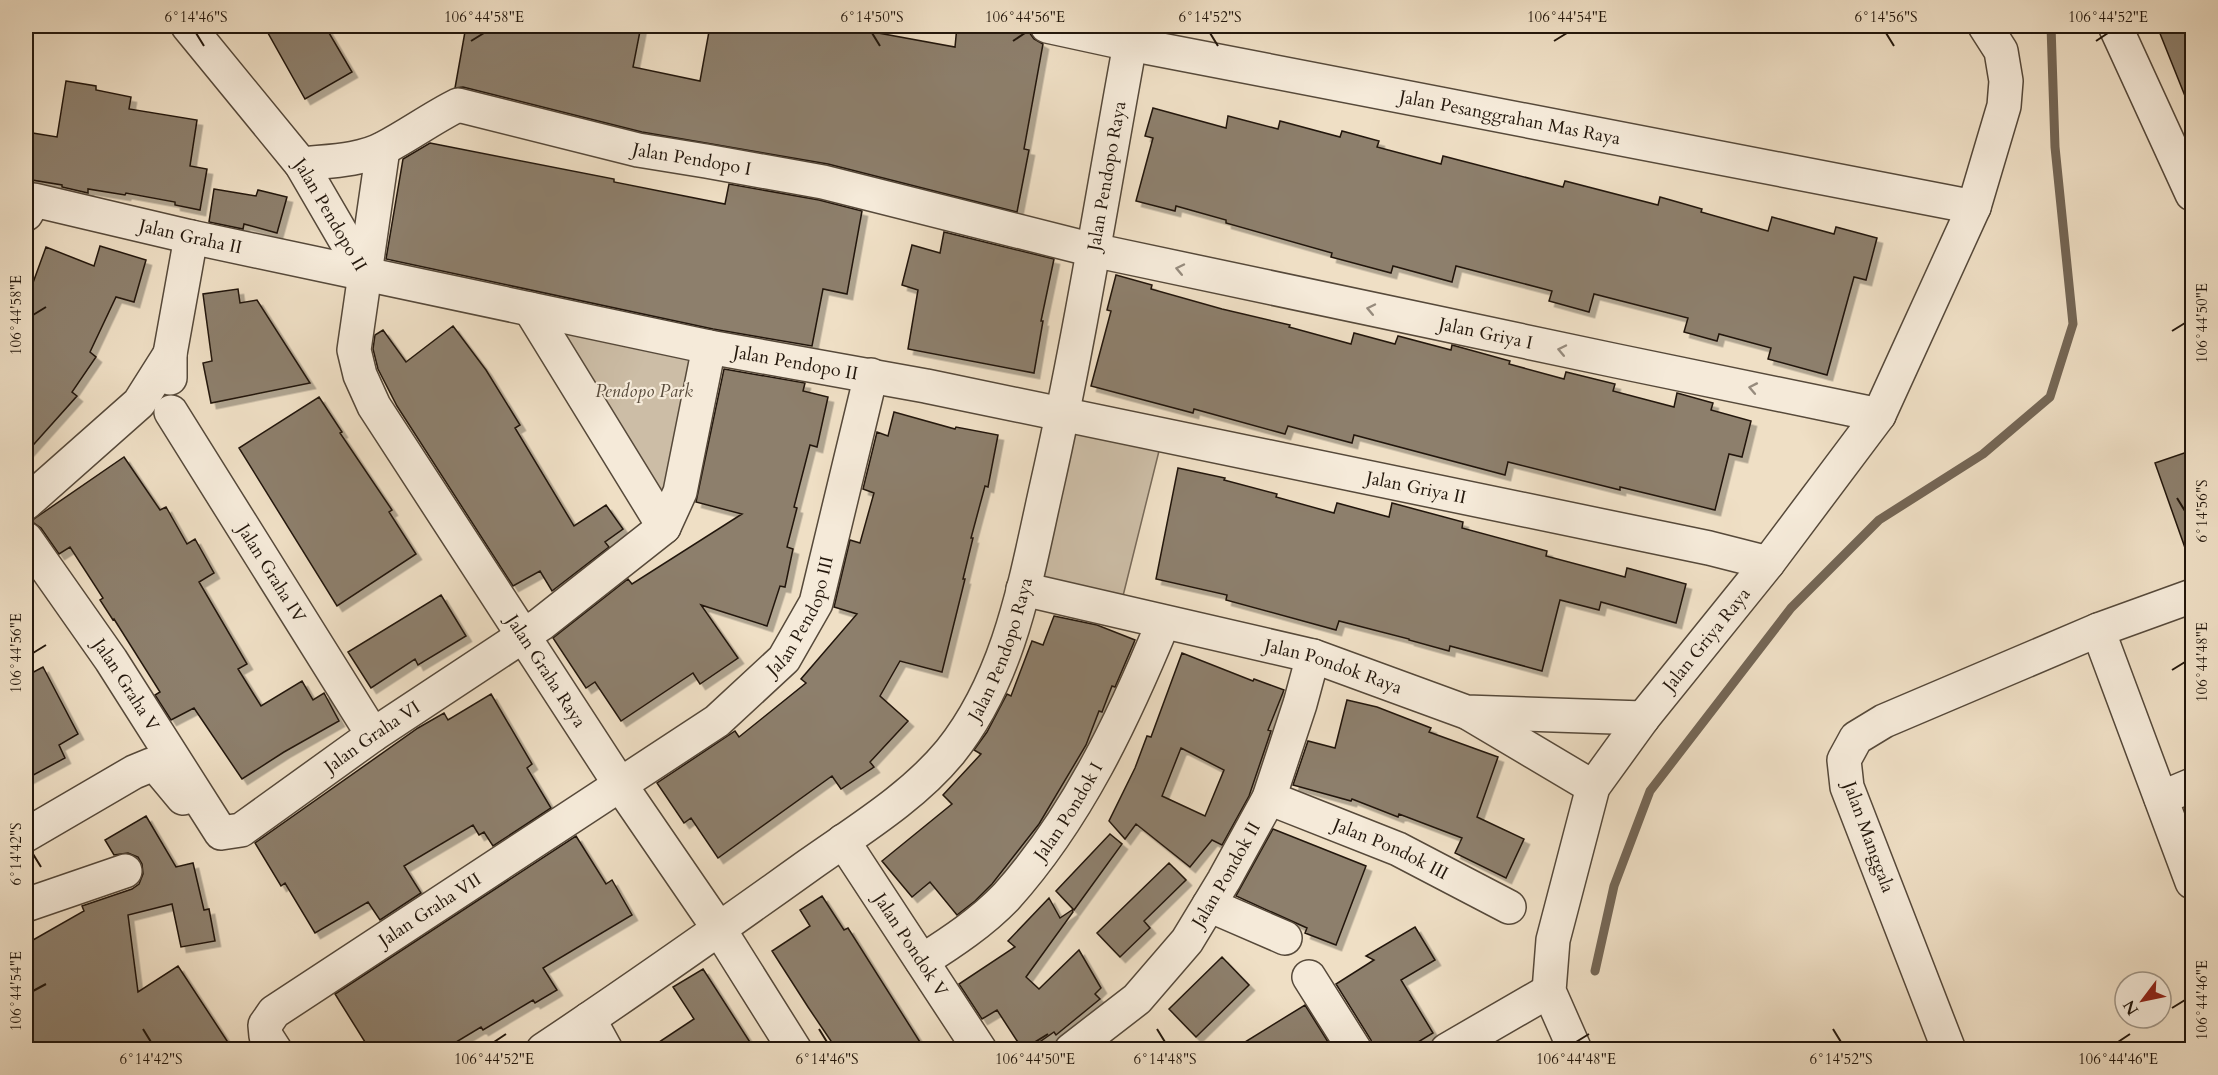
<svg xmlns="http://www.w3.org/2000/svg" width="2218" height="1075" font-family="Cardo,serif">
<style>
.green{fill:#ccbda6;stroke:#786a59;stroke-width:1.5}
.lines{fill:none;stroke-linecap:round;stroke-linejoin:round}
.stream{stroke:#746655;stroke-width:9}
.building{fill:#8d7f6c;stroke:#23170c;stroke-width:1.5;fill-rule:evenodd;filter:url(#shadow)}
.minor-casing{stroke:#56493a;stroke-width:36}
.minor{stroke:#f5ead9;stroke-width:33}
.oneway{stroke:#968b7d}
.ticks{fill:none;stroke:#23170c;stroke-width:2}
.labels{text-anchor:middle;stroke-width:4.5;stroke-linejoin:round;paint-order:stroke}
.street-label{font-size:18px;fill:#23170c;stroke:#f5ead9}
.park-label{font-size:18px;font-style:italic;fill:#56493a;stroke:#f5ead9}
.neatline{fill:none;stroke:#23170c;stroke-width:2}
.ticks-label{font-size:15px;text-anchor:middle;fill:#23170c}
</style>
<defs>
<filter id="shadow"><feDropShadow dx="5.5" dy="5.5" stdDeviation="0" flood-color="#0004"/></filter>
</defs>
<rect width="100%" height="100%" fill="#efdfc5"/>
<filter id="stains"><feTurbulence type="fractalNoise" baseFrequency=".00333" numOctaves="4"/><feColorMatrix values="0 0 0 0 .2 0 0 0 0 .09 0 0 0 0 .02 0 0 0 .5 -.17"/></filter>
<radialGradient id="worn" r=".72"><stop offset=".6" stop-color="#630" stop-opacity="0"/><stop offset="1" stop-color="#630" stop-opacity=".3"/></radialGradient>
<path class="green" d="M545 322 701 352 665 513Z
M1068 431 1159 451 1122 600 1036 576Z"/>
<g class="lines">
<path class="stream" d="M1595 971 1614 886 1650 791 1791 608 1879 520 1983 454 2050 397 2073 324 2055 147 2051 26"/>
</g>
<path class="building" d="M281 26H325L352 72 305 99 268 33Z
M466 26H641L633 67 700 81 710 26H840L955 47 957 26H1029V32L1034 39 1043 44 1024 149 1029 150 1017 212 828 164 642 132 463 87 455 88Z
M2157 26H2193V110L2191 111Z
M66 81 96 86V90L131 97 129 109 197 120 190 166 207 169 200 210 175 205V202L126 193 125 195 88 189V193L62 187V185L26 179V132L57 137Z
M1153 108 1226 128 1228 116 1278 129 1280 121 1340 137 1342 131 1379 141 1377 147 1441 164 1443 156 1563 187 1565 181 1658 205 1660 197 1702 209 1701 212 1768 231 1772 217 1834 234 1836 227 1877 238 1866 280 1854 277 1827 375 1768 359 1771 348 1719 334 1717 341 1684 332 1688 318 1594 294 1589 312 1549 301 1552 291 1456 266 1452 282 1393 266 1391 273 1331 257 1332 253 1226 223V220L1176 206 1175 211 1136 201 1153 138 1145 136Z
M430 143 614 179V182L725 204 729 184 819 200 862 211 847 294 823 289 812 346 713 329 386 259 403 159Z
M214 189 256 196 258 190 287 197 277 233 244 224 243 229 209 222Z
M944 232 1054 259 1041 321H1043L1034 373 908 349 918 290 902 285 912 245 940 253Z
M100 246 146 260 134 302 116 297 90 352 96 357 72 392 77 396 26 453V302L46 247 94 266Z
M1116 275 1152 285 1151 289 1222 309 1290 325 1289 327 1351 344 1354 333 1395 344 1398 336 1451 350 1452 345 1510 361 1509 364 1564 379 1566 372 1615 384 1613 391 1674 407 1677 393 1713 403 1711 410 1751 421 1742 457 1729 454 1715 510 1620 487V490L1508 462 1505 475 1354 435 1352 443 1288 426 1285 434 1194 409 1193 413 1091 386 1111 311 1107 310Z
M238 289 240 303 257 300 310 383 211 403 203 363 212 361 203 294Z
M453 326 486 370 520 425 515 428 574 526 606 505 623 529 605 542 609 547 552 591 540 571 513 586 397 406 378 369 373 349 375 335 383 330 406 362Z
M724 369 805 383 803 391 828 397 817 447 810 445 794 507 797 508 787 547 793 549 785 587 780 586 767 626 701 605 738 658 700 684 693 673 621 721 595 682 586 688 553 638 628 579 632 584 742 514 696 502Z
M319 397 342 432 340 433 392 510 389 512 416 554 337 606 239 448Z
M894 412 955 429 956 427 998 435 988 487 985 486 971 538H973L963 579H965L942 672 900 661 880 696 908 721 870 762 874 767 841 789 832 776 718 858 691 818 684 823 657 783 735 731 739 737 806 683 801 679 857 614 834 607 850 540 860 543 874 493 863 489 877 432 888 436Z
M2193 450V558L2189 559 2155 463Z
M124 457 160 510 166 507 187 544 195 539 214 573 199 582 247 664 238 669 261 706 302 681 313 700 324 693 339 721 284 752 242 779 194 708 171 720 155 695 160 692 114 619 113 620 100 600 103 598 70 547 59 554 41 528 31 521Z
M1178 468 1225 478 1224 480 1277 494 1276 497 1334 513 1337 503 1389 517 1392 503 1463 522 1462 528 1547 551 1546 556 1625 577 1627 568 1686 584 1676 623 1601 602 1599 610 1560 600 1542 671 1450 646 1449 651 1409 640V639L1339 621 1336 630 1226 600 1227 595 1156 579Z
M441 595 466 636 418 665 415 659 371 688 348 652Z
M1054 616 1097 625 1135 640 1115 687 1112 686 1102 712 1099 711 1086 745 1039 824 992 884 975 901 957 915 930 882 912 897 882 861 952 804 943 795 981 754 974 750 987 732 1007 694 1011 696 1032 641 1043 645Z
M1182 653 1253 681 1254 679 1284 690 1268 730 1271 731 1249 796 1222 845 1212 840 1190 867 1136 824 1125 839 1109 821 1135 768 1147 736 1151 737ZM1181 748 1224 770 1205 816 1162 796Z
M43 667 78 734 59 745 65 758 26 779V676Z
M491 694 532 764 527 768 551 808 493 846 484 832 479 835 473 825 404 866 421 893 380 920 368 902 315 933 285 883 281 886 255 843 418 728 444 713 448 720Z
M1347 700 1377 707 1431 728 1429 732 1498 757 1477 817 1524 839 1506 878 1455 853 1462 838 1399 814 1398 817 1352 799 1351 801 1293 785 1308 741 1335 748Z
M146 816 176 867 193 863 204 910 209 909 215 941 181 947 172 904 128 915 138 992 178 966 233 1050H26V944L84 911 82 906 132 889 139 884 143 874 142 864 138 857 128 853 114 855 105 840Z
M1273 829 1366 866 1336 945 1305 933 1307 928 1236 896Z
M1110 834 1122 844 1074 910 1056 891Z
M576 836 606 884 612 880 632 915 543 968 557 990 535 1003 533 1000 483 1030 481 1027 443 1050H370L335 994Z
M1169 863 1186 880 1144 921 1150 928 1120 957 1097 933Z
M822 896 844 930 848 928 925 1050H837L808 1007 772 951 810 926 800 910Z
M1049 898 1060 918 1072 910 1073 912 1026 977 1039 989 1079 950 1101 988 1095 994 1100 999 1056 1035 1054 1032 1028 1050H1023L997 1010 982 1019 959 984 1015 947 1008 941Z
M1415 927 1435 960 1401 980 1433 1033 1405 1050H1374L1371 1040 1336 984 1374 960 1366 956Z
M1222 957 1249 985 1196 1037 1169 1009Z
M703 969 755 1050H647L694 1019 673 987Z
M1305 1005 1333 1050H1232Z"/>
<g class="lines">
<g class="minor-casing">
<g id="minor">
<path id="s1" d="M188 26 301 164 365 274"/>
<path id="s2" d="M1047 26 1130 44 1974 207"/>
<path d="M2115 26 2192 194"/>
<path id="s3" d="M383 149 354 350 360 375 374 406 621 786 719 929 795 1050"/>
<path id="s4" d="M301 164C328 161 360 161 384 148 409 135 432 118 458 105L638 150 706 161 823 182 1093 250 1617 361 1879 415"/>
<path id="s5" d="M26 214 34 200 191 237 709 347 926 386 1709 548 1768 563"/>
<path d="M530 309 664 527"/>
<path d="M170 378V354L191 237"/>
<path id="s6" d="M171 412 373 735"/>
<path d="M26 503 139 403 170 354"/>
<path id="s7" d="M26 539 111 660 221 833 241 830 373 735 541 624 664 527 680 492 709 347"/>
<path id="s8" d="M1023 589 1313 656 1466 712 1643 718"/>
<path d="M2098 630 2192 882"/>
<path d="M1470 714 1593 787"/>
<path id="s9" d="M1269 798 1398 849 1509 907"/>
<path d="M2161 798 2192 785"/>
<path d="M26 835 134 772 151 765 158 768 183 798"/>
<path id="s10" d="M843 841 980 1050"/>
<path d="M26 905 125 871"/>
<path d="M1209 905 1285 938"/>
<path id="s11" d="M922 961C952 942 982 922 1006 897 1077 818 1123 720 1163 623"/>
<path d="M1309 977 1355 1050"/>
<path d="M589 1019 606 1050"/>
<path id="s12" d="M275 1050 266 1036 265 1025 274 1012 717 721 784 659 816 603 871 375"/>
<path id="s13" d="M543 1050C633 990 721 928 809 865 857 831 912 798 950 752 1011 676 1026 578 1047 485 1080 339 1103 191 1130 44"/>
<path id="s14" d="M1071 1050 1137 999 1187 941 1224 880 1269 798 1300 704 1313 656"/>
<path d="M1447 1050 1549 991"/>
<path id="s15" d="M1575 1050 1549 991 1553 940 1593 787 1643 718 1768 563 1879 415 1974 207 2004 106 2006 81 2001 51 1985 26"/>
<path d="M1949 1050 1847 787 1844 760 1856 738 1884 721 2098 630 2192 596"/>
</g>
</g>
<use href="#minor" class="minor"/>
</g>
<defs><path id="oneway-chevron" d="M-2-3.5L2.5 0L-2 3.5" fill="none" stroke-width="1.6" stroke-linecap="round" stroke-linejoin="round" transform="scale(1.5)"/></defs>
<g class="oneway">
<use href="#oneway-chevron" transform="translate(1180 269) rotate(-168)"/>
<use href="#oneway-chevron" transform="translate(1371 309) rotate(-168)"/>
<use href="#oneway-chevron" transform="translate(1562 350) rotate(-168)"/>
<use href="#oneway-chevron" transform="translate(1753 388) rotate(-169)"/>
</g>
<path class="ticks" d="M196 33 204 46M872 33 880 46M1210 33 1218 46M1886 33 1894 46M471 41 484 33M1013 41 1025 33M1554 41 1567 33M2096 41 2108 33M33 315 46 307M2172 331 2185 323M2177 498 2185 511M33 653 46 645M2172 670 2185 662M33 854 41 867M33 991 46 984M2172 1008 2185 1000M143 1029 151 1042M819 1029 827 1042M1157 1029 1165 1042M1833 1029 1841 1042M494 1042 506 1034M1035 1042 1048 1034M1576 1042 1589 1034M2118 1042 2130 1034"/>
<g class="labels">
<g class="street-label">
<text dy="6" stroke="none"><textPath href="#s2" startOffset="472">Jalan Pesanggrahan Mas Raya</textPath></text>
<text dy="6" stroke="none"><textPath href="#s4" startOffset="411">Jalan Pendopo I</textPath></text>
<text dy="6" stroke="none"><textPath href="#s13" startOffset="1107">Jalan Pendopo Raya</textPath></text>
<text dy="6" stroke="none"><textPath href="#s1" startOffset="237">Jalan Pendopo II</textPath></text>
<text dy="6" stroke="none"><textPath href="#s5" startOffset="177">Jalan Graha II</textPath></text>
<text dy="6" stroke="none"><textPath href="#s4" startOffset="1224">Jalan Griya I</textPath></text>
<text dy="6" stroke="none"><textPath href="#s5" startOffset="795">Jalan Pendopo II</textPath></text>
<text dy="6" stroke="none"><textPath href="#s5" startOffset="1428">Jalan Griya II</textPath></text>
<text dy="6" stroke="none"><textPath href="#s6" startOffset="190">Jalan Graha IV</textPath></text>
<text dy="6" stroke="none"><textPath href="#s12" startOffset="711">Jalan Pendopo III</textPath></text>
<text dy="6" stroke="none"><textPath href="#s15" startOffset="460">Jalan Griya Raya</textPath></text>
<text dy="6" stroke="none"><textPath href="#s13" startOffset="621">Jalan Pendopo Raya</textPath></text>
<text dy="6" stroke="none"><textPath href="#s8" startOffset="320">Jalan Pondok Raya</textPath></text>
<text dy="6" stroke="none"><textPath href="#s3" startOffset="579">Jalan Graha Raya</textPath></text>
<text dy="6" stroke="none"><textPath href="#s7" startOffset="177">Jalan Graha V</textPath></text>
<text dy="6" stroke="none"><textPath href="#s7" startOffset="534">Jalan Graha VI</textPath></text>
<text dy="6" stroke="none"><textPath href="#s11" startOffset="212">Jalan Pondok I</textPath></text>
<text transform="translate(1869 837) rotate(70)" y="6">Jalan Manggala</text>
<text dy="6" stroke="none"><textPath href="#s9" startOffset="132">Jalan Pondok III</textPath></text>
<text dy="6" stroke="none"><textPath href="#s14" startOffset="237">Jalan Pondok II</textPath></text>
<text dy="6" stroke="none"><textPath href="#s12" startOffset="230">Jalan Graha VII</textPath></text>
<text dy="6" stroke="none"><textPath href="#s10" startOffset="124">Jalan Pondok V</textPath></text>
</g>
<g class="park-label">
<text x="644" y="397">Pendopo Park</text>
</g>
</g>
<rect width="2218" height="1075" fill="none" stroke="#efdfc5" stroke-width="66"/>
<g transform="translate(2143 1000) rotate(238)"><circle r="28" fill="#f5ead9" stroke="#a19687" stroke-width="1.5"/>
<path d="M0-4.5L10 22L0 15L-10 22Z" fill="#8f2418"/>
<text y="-9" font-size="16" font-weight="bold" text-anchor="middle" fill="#23170c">N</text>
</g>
<rect x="33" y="33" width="2152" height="1009" class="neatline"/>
<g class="ticks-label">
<text x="196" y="22">6°14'46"S</text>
<text x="484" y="22">106°44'58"E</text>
<text x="872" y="22">6°14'50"S</text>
<text x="1025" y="22">106°44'56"E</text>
<text x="1210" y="22">6°14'52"S</text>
<text x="1567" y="22">106°44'54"E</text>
<text x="1886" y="22">6°14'56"S</text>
<text x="2108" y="22">106°44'52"E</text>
<text transform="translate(16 315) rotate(-90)" y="5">106°44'58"E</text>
<text transform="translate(2202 323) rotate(-90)" y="5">106°44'50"E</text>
<text transform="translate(2202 511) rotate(-90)" y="5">6°14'56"S</text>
<text transform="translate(16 653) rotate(-90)" y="5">106°44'56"E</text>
<text transform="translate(2202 662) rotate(-90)" y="5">106°44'48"E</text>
<text transform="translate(16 854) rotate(-90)" y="5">6°14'42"S</text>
<text transform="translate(16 991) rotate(-90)" y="5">106°44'54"E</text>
<text transform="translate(2202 1000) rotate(-90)" y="5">106°44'46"E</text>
<text x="151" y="1064">6°14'42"S</text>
<text x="494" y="1064">106°44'52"E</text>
<text x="827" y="1064">6°14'46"S</text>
<text x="1035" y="1064">106°44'50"E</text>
<text x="1165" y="1064">6°14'48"S</text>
<text x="1576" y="1064">106°44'48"E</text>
<text x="1841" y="1064">6°14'52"S</text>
<text x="2118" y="1064">106°44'46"E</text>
</g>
<rect width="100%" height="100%" filter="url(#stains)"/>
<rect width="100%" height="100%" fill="url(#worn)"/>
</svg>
